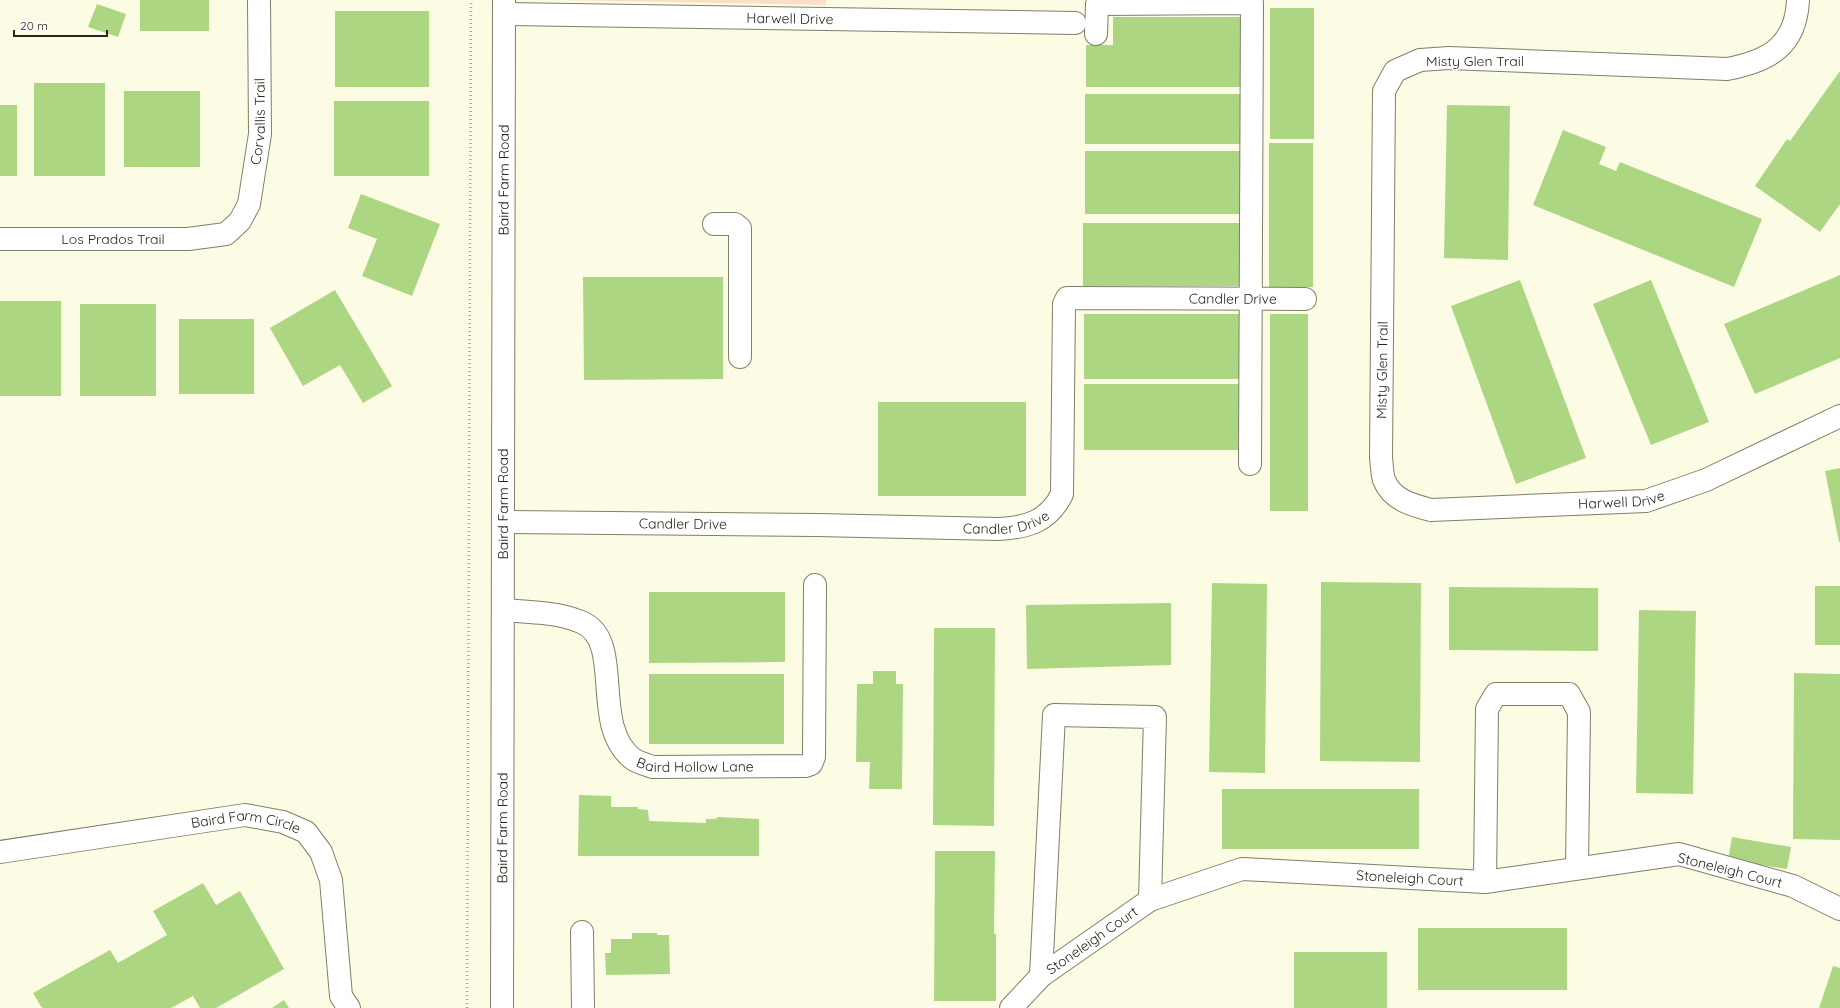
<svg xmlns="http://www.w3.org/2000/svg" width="1840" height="1008" font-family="Quicksand,sans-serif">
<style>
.green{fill:#fadec6}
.building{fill:#add682}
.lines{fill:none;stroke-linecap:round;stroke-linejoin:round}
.minor-casing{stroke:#7f7f6a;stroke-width:24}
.path{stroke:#a5a593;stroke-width:2.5;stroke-dasharray:1 3;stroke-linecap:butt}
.minor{stroke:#fff;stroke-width:22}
.labels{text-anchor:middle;stroke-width:3;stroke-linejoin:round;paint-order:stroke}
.street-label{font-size:14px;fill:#27271e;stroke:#fff}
</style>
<rect width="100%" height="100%" fill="#fcfce4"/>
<path class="green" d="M556 0H826V5Z"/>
<path class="building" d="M140 0H209V31H140Z
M97 4 126 14 118 37 88 27Z
M1270 8H1314V139H1270Z
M335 11H429V87H335Z
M1113 17H1241V87H1086V45H1113Z
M1840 71V204L1820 232 1755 186 1787 139 1790 141Z
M34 83H105V176H34Z
M124 91H200V167H124Z
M1085 94H1242V144H1085Z
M334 101H429V176H334Z
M0 105H17V176H0Z
M1447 105 1510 106 1508 260 1444 258Z
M1563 130 1606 147 1599 164 1616 171 1620 162 1762 219 1734 287 1533 205Z
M1269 143H1313V287H1269Z
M1085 151H1242V214H1085Z
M361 194 440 224 412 296 362 276 377 239 348 228Z
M1083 223H1241V286H1083Z
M1840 275V358L1755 394 1724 324Z
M583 277H723V379L584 380Z
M1520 280 1586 458 1516 484 1451 306Z
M1651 280 1709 422 1651 445 1593 304Z
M335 290 392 386 363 403 340 365 303 386 270 328Z
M0 301H61V396H0Z
M80 304H156V396H80Z
M1084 314H1241V379H1084Z
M1270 314H1308V511H1270Z
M179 319H254V394H179Z
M1084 384H1240V450H1084Z
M878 402H1026V496H878Z
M1840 468V542H1839L1825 471Z
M1321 582 1421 583 1420 762 1320 761Z
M1212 583 1267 584 1265 773 1209 772Z
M1815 586H1840V645H1815Z
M1449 587 1598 588V651L1449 650Z
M649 592H785V662L649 663Z
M1171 603V665L1027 669 1026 605Z
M1639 610 1696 611 1693 794 1636 793Z
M934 628H995L994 826 933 825Z
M873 671H896V684H903L902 789H869L870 762H856L857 684H873Z
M1794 673 1840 674V840L1793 839Z
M649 674H784V744H649Z
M1222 789H1419V849H1222Z
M579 795 611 796V807H638V809L648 810 649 821 706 823V819H715L718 817 759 819V856H578Z
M1732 837 1791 847 1787 869 1728 860Z
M935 851H995L994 934H996V1001H934Z
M203 883 216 905 240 891 284 969 216 1008H200L193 996 171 1008H42L33 993 110 950 118 963 167 935 153 911Z
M1418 928H1567V990H1418Z
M632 933H657V935H669L670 974 606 975 605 953H611V939H632Z
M1294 952H1387V1008H1294Z
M1833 966 1840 968V1008H1819Z
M284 1000 289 1008H272Z"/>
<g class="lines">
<g class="minor-casing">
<g id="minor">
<path id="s1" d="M1798 0C1796 46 1769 61 1727 69L1449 58 1420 60 1395 71 1384 91 1381 458C1382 465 1382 474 1384 480 1392 500 1412 505 1431 510L1646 501 1706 480 1840 416"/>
<path id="s2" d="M504 14 1075 23"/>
<path d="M1096 34 1097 4 1252 3 1250 464"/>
<path d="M714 224H735L740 228V357"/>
<path id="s3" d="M0 239H188L226 234 240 221 249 204 260 134 259 0"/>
<path id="s4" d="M503 522 817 525 998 529C1027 528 1049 521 1062 494L1064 304 1067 298 1305 299"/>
<path id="s5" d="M503 610C529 612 557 612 581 622 626 640 589 726 633 759 639 763 647 765 653 767L805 766 811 764 814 757 815 585"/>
<path id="s6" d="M0 852 245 815 283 822 306 832 321 852 331 880 341 996 349 1008"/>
<path d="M1485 882 1487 709 1496 694H1569L1579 712 1577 868"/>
<path d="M582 932 583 1008"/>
<path d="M1041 976 1054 715 1155 717 1150 900"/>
<path id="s7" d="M502 1008 504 0"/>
<path id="s8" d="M1011 1008 1041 976 1150 900 1242 869 1485 882 1679 854 1793 886 1840 909"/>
</g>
</g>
<path class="path" d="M467 1008 471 0"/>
<use href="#minor" class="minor"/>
</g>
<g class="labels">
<g class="street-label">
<text dy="5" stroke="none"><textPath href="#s2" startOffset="286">Harwell Drive</textPath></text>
<text x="1475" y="66">Misty Glen Trail</text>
<text dy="5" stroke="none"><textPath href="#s3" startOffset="348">Corvallis Trail</textPath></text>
<text dy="5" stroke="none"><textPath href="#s7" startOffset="828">Baird Farm Road</textPath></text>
<text dy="5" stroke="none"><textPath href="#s3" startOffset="113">Los Prados Trail</textPath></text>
<text dy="5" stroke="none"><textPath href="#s4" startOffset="935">Candler Drive</textPath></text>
<text transform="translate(1382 370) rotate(-89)" y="5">Misty Glen Trail</text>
<text dy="5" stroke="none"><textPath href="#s1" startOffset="1105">Harwell Drive</textPath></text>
<text dy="5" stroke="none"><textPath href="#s7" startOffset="504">Baird Farm Road</textPath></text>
<text dy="5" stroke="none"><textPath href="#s4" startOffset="504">Candler Drive</textPath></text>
<text dy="5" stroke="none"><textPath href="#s4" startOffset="180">Candler Drive</textPath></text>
<text dy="5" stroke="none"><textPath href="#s5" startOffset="296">Baird Hollow Lane</textPath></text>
<text dy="5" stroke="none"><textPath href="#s6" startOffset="249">Baird Farm Circle</textPath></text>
<text dy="5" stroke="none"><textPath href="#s7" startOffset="180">Baird Farm Road</textPath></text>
<text transform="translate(1730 870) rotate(14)" y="5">Stoneleigh Court</text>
<text dy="5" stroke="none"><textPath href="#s8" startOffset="442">Stoneleigh Court</textPath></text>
<text dy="5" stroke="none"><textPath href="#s8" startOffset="106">Stoneleigh Court</textPath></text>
</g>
</g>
<path d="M14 30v6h93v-6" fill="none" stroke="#27271e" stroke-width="2"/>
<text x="20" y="30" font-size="12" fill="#27271e" stroke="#ffffff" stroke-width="3" paint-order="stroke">20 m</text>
</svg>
